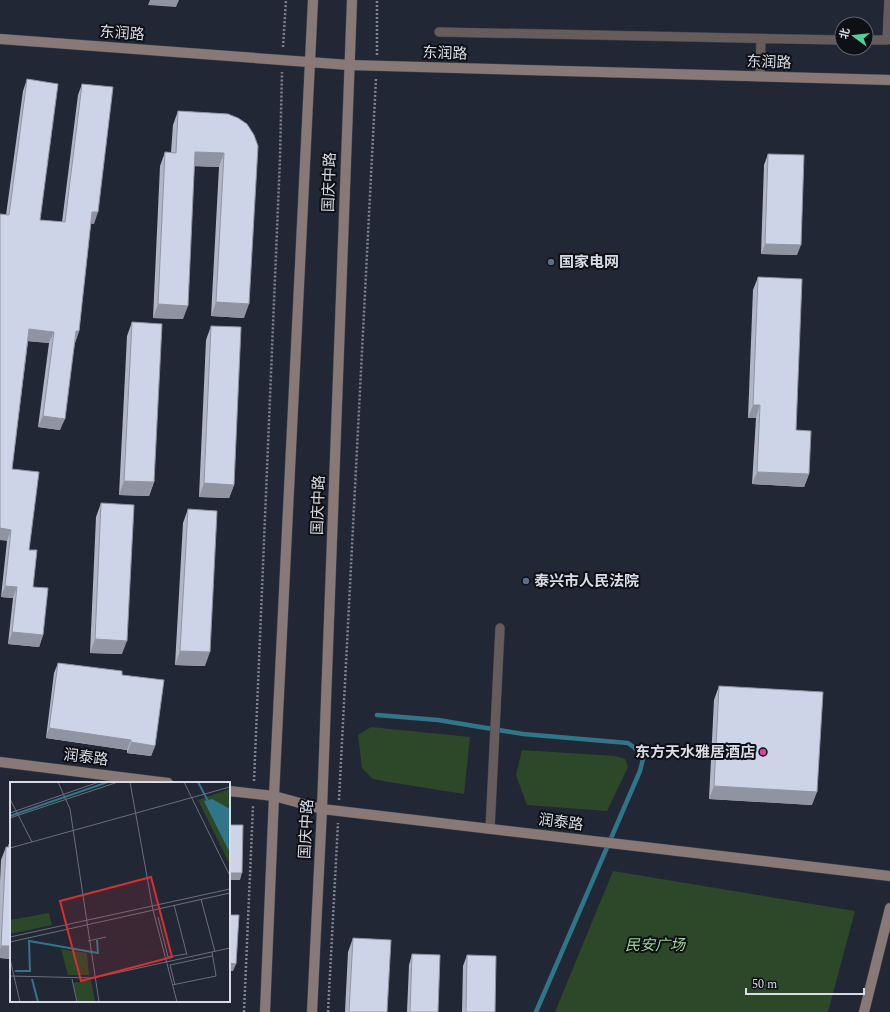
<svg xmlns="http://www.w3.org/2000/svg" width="890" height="1012" font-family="Spectral,'Noto Sans SC',serif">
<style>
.green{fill:#2c4829}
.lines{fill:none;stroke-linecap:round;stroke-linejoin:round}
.stream{stroke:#307688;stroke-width:4.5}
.lane-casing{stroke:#3f4451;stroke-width:10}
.secondary-casing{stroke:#3f4451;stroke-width:11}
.path{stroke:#808490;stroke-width:2.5;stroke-dasharray:2 2;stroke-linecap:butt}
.lane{stroke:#655c5b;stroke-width:9}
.secondary{stroke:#887977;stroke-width:10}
.wall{fill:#b1b6c7}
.shaded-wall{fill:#9094a2}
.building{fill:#ced4e7;stroke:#9094a2}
.service-dot{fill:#5c6f8a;stroke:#0e1016;stroke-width:1.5}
.hotel-dot{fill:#d1479c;stroke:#0e1016;stroke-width:1.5}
.labels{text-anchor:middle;stroke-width:4;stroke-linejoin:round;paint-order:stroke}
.street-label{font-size:15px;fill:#d9dce6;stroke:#0e1016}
.poi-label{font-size:15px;font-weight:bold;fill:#d9dce6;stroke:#0e1016;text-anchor:start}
.park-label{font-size:15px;font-style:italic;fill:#9cd495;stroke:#0e1016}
.inset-river{fill:none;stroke:#307688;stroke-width:2}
.inset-road{fill:none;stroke:#6b6f7c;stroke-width:1}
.view{fill:#d63132;fill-opacity:0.15;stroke:#d63132;stroke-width:2}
.inset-edge{fill:none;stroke:#d9dce6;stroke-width:2}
</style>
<rect width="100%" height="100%" fill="#222735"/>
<path class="green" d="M371 727 470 737 464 794 389 782 373 779 362 768 358 735Z
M522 750 615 756 625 759 628 767 607 811 527 805 516 775Z
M613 871 855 911 828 1012H555Z"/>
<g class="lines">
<path class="stream" d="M377 715 438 720 523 734 628 743 644 755 640 771 536 1012"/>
<g class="lane-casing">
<path id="lane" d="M439 32 842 40
M866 40H887L889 0
M760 77 761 39
M490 829 500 628"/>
</g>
<g class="secondary-casing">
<path id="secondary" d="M0 39 349 65 890 80
M0 762 168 783
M229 791 274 796 322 809 890 876
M265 1012 274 796 313 0
M312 1012 322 809 352 0
M864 1012 890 908"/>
</g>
<path class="path" d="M283 47 286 0
M377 55V0
M254 781 280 158 282 72
M339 800 376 78
M244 1012 253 806
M328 1012 338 823"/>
<use href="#lane" class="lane"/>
<use href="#secondary" class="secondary"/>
</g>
<path class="wall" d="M27 79 40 220 62 222 78 95 82 84 94 224 91 223 79 331 75 343 60 430 38 427 49 343 28 341 12 469 29 550 33 587 43 635 39 647 8 644 13 598 1 597 7 541 6 215 23 91Z
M178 111 228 114 244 318 211 316 219 167 194 166 183 319 153 318 160 166 165 152H171L173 125Z
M768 154 797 255 761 254 764 165Z
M758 277 796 430 809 474 804 487 752 484 756 418H748L753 290Z
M132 322 154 482 149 496 119 495 127 336Z
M211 326 234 485 229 498 199 497 206 340Z
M101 503 122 654 90 653 96 517Z
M188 509 205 666 175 665 183 523Z
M58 663 122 675 155 746 151 756 127 753V750L46 738 54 673Z
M719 686 812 805 709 799 714 700Z
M9 844H11V959L0 958V882L1 860 6 847H8Z
M353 938 387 1012H345L348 952Z
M412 954 438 1012H407L409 965Z
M467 955 495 1012H462L463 966Z"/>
<path class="shaded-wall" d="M150 0H179L176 7 148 5Z
M195 152 224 153 219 167 190 166Z
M92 212H98L94 224 88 223Z
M765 244 801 245 797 255 761 254Z
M216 302 249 304 244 318 211 316Z
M158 304 188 306 183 319 153 318Z
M29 329 54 332 49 343 25 341Z
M76 331H79L75 343Z
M753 405H760L756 418H748Z
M43 416 65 419 60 430 38 427Z
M757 472 809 474 804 487 752 484Z
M124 481 154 482 149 496 119 495Z
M204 483 234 485 229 498 199 497Z
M0 528 11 530 7 541 0 540Z
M5 586 17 587 13 598 1 597Z
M12 632 43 635 39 647 8 644Z
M95 639 127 641 122 654 90 653Z
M180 651 210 652 205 666 175 665Z
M49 728 131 740 127 750 46 738Z
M131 742 155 746 151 756 127 753Z
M714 786 817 792 812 805 709 799Z
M229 873H242L240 880H229Z
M1 946H11V959L0 958V949Z
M229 963 236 964 233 971H229Z"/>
<path class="building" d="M27 79 58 84 40 220 65 222 82 84 113 87 98 212H92L79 331H76L65 419 43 416 54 332 29 329 12 469 39 472 29 550H37L33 587 48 588 43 635 12 632 17 587 5 586 11 530 0 528V214L9 215Z
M178 111 228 114 238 118 247 124 254 135 258 146 249 304 216 302 224 153 195 152 188 306 158 304 165 152 176 153Z
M768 154 804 155 801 245 765 244Z
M758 277 802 279 796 430 811 431 809 474 757 472 760 405H753Z
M132 322 162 324 154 482 124 481Z
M211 326 241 327 234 485 204 483Z
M101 503 134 505 127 641 95 639Z
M188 509 217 511 210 652 180 651Z
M58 663 122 671V675L164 680 155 746 131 742V740L49 728Z
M719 686 823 692 817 792 714 786Z
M229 825H243L242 873H229Z
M9 844H11V946H1L6 847H9Z
M229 915H239L236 964 229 963Z
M353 938 391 940 387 1012H349Z
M412 954 440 955 438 1012H410Z
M467 955 496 956 495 1012H466Z"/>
<g class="service-dot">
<circle cx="551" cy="262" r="4"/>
<circle cx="526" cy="581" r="4"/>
</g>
<circle class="hotel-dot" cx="763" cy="752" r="4"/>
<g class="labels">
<g class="street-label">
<text transform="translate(122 33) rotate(4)" y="5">东润路</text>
<text transform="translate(445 53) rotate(2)" y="5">东润路</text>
<text transform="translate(769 62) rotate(2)" y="5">东润路</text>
<text transform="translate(329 182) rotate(-88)" y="5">国庆中路</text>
<text transform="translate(318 505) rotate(-88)" y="5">国庆中路</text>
<text transform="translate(86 757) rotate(7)" y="5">润泰路</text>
<text transform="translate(561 822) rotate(7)" y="5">润泰路</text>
<text transform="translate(306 829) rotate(-87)" y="5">国庆中路</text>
</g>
<g class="poi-label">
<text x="559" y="267">国家电网</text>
<text x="534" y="586">泰兴市人民法院</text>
<text x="755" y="757" text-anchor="end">东方天水雅居酒店</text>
</g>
<g class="park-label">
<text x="655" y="950">民安广场</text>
</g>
</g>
<g transform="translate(10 782)">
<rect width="220" height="220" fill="#222735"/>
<path d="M220 7V83L188 18ZM39 131 42 143 0 152V138ZM51 167 77 171 79 193H58ZM81 198 85 220H68L63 201Z" fill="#2c4829"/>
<path d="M202 17 220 27V71L194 19Z" fill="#307688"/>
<path class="inset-river" d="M188 0 198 19M0 34 98 0M5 189H20L19 159 88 171 87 158M22 197 28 220"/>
<path class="inset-road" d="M48 0 60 27 89 220M120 0 143 128 167 220M174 0 220 94M0 17 22 60M0 31 89 0M0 36 108 0M0 66 220 5M191 117 205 170M164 123 177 173M148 135 158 175 176 172M0 155 220 107M78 159 96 155M0 160 220 111M0 177 10 220M0 194 83 196 220 166M62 197 67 220M162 203 206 194 202 170M165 203 160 183 202 174"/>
<path class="view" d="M141 95 162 175 71 199 50 119Z"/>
<rect width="220" height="220" class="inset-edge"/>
</g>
<g transform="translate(854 36) rotate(285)"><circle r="19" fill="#0e1016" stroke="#5f6269"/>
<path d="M0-3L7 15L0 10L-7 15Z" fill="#4dd39a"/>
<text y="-6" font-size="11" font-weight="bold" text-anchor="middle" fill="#d9dce6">北</text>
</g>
<path d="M746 988v6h118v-6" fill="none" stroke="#d9dce6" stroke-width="2"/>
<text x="752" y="988" font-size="12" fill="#d9dce6" stroke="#0e1016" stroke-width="3" paint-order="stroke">50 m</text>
</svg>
